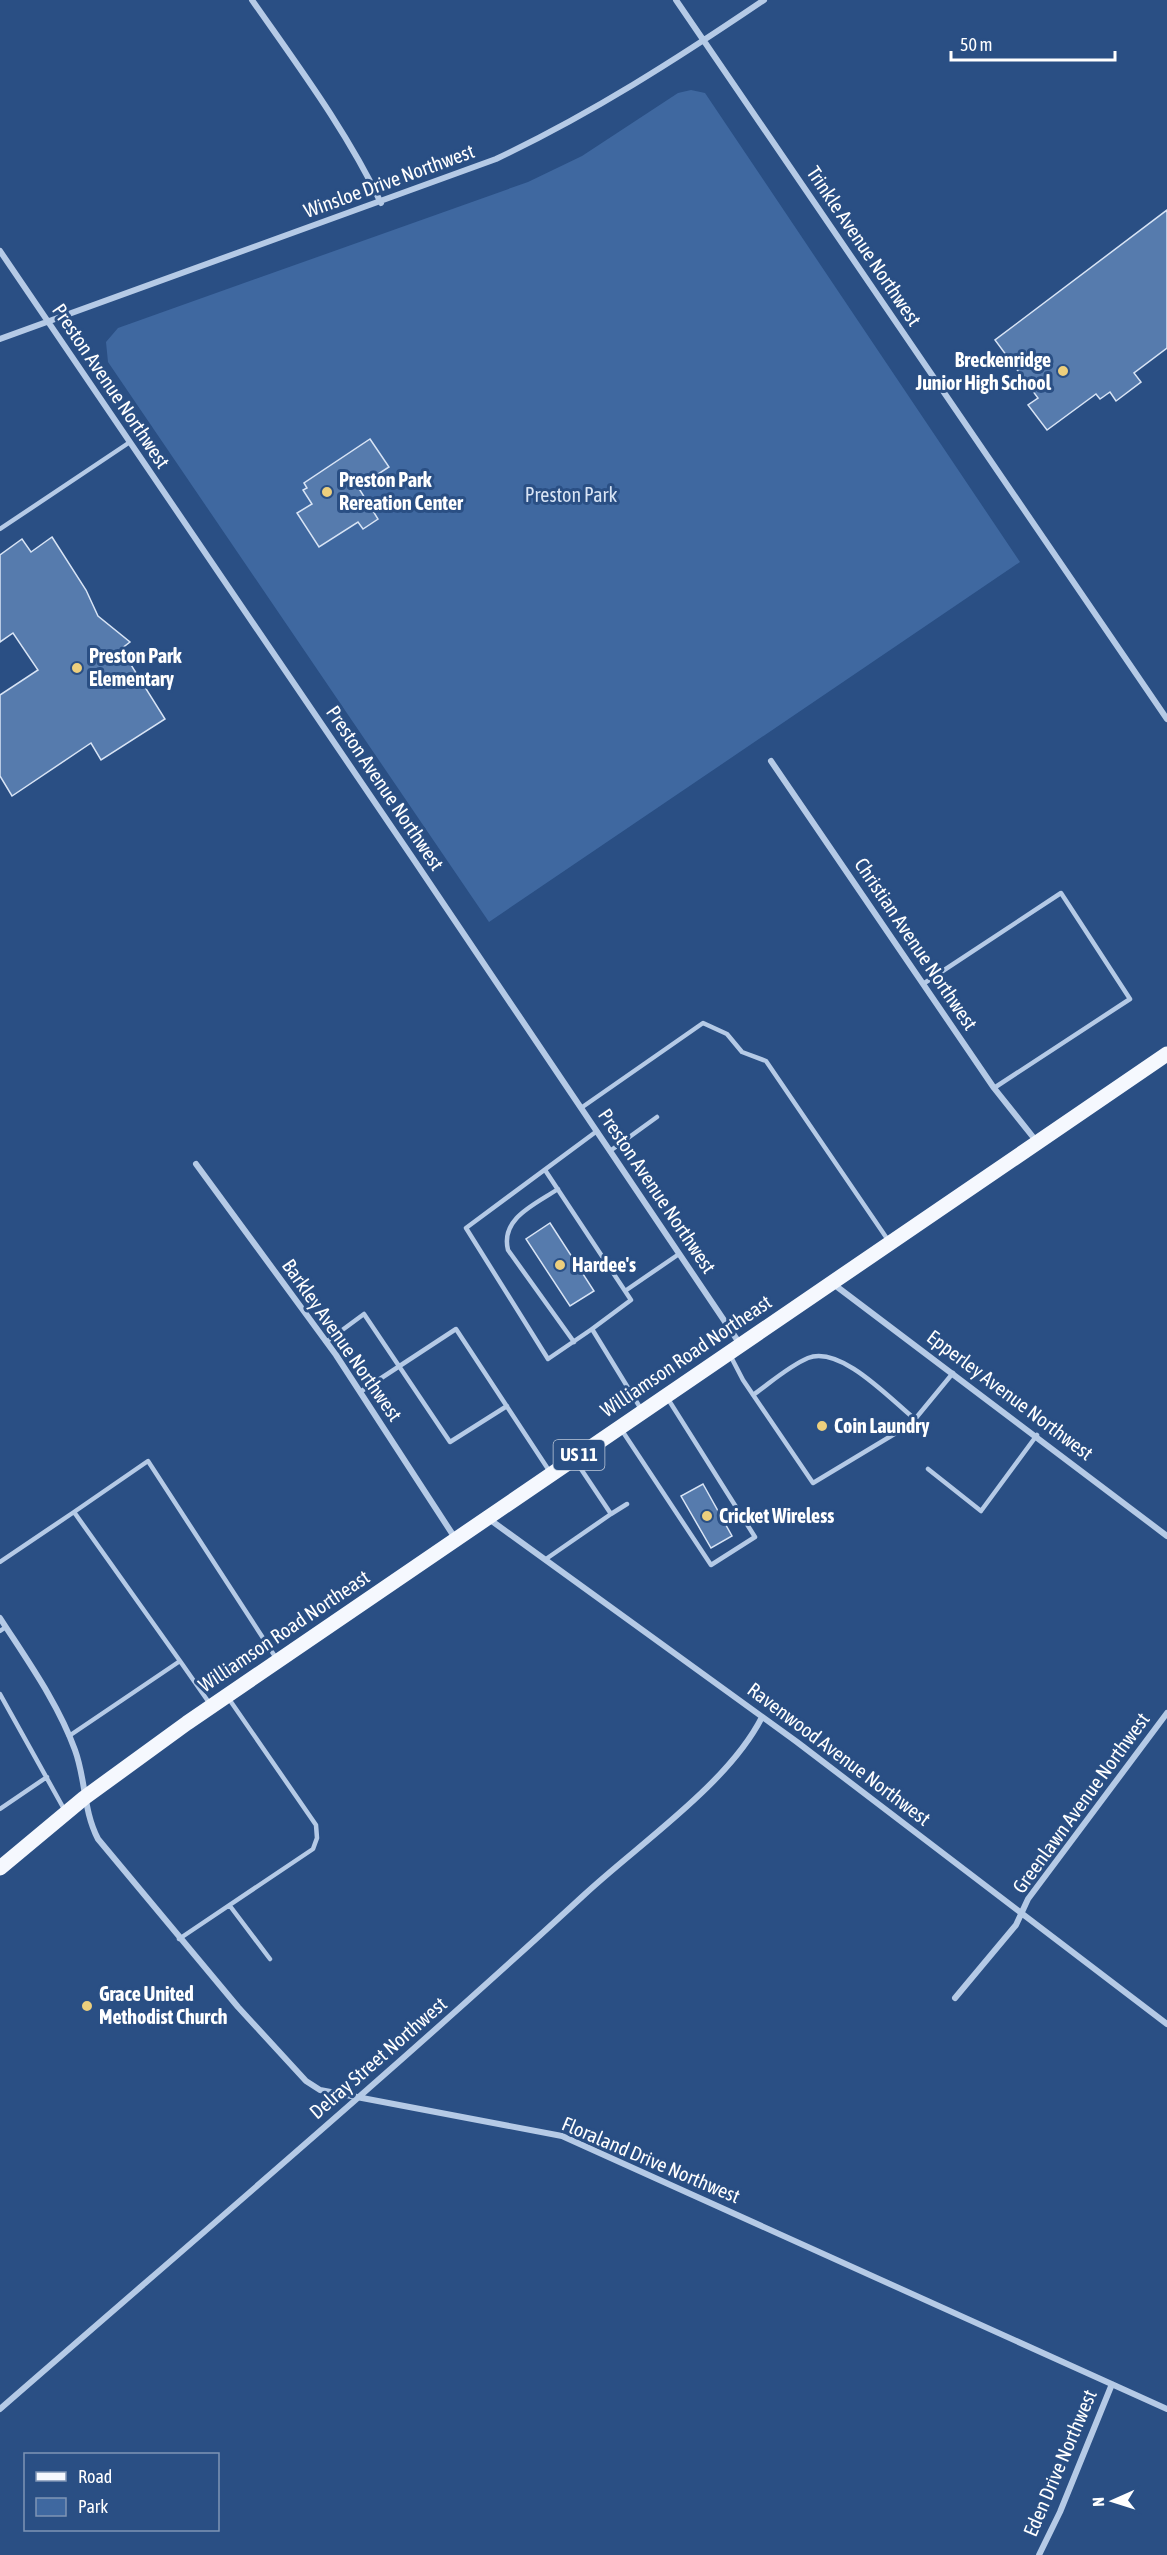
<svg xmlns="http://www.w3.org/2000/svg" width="1167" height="2555" font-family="'Asap Condensed',sans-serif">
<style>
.green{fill:#3f68a0}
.building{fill:#567bad;stroke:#d8e4f5;stroke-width:1.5}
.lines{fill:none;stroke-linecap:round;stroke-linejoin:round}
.lane{stroke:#b5cae6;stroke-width:4.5}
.street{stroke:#b5cae6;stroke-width:6}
.primary{stroke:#f5f8fe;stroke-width:15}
.poi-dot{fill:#edcf7d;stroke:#2a4f84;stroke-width:2}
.labels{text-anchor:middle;stroke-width:6;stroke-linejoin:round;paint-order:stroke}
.shield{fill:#2a4f84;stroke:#bfcada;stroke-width:1.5}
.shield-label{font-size:18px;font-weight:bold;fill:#fff}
.street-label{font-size:20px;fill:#fff;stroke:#2a4f84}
.poi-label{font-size:20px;font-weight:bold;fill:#fff;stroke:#2a4f84;text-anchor:start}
.park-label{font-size:20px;fill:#d8e4f5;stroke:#2a4f84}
</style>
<rect width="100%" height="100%" fill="#2a4f84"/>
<path class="green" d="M691 90 705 93 1020 562 489 922 108 362 106 342 118 328 528 182 582 156 678 93Z"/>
<path class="building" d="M1167 210V348L1134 373 1141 382 1116 401 1110 392 1100 399 1096 394 1047 430 1028 405 1038 398 995 340Z
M370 439 389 467 358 487 378 519 363 529 358 522 319 547 297 513 312 504 303 490 307 488 304 483Z
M52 537 86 590 98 616 130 642 121 649 165 719 101 760 91 743 12 796 0 776V695L38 670 13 633 0 642V555L22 539 31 552Z
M550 1223 594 1291 570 1306 526 1239Z
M703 1484 732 1536 711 1548 681 1496Z"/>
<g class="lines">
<path class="lane" d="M0 529 130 442
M923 984 1061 893 1130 999 994 1088
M581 1108 703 1023 727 1034 742 1052 766 1061 888 1240
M597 1131 466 1228 548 1359 592 1329 641 1409
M610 1151 657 1117
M545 1170 631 1300 592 1329
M558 1189C536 1204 500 1218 508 1250L574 1342
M625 1291 679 1254
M326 1342 364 1314 450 1442 507 1406
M730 1355 743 1380 813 1483 911 1424 953 1373
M360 1392 456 1329 550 1472
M753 1395C770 1383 789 1366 808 1358 841 1345 891 1400 916 1420
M621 1429 711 1565 755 1537 668 1399
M928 1469 981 1511 1037 1435
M74 1512 148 1461 276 1658
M611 1514 627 1504
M546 1559 611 1514 575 1460
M0 1562 74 1512 180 1661 69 1736
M0 1631 6 1627
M180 1661 210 1704
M0 1694 64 1809
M0 1809 47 1777
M230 1906 270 1959
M179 1939 313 1849 317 1838 316 1825 229 1699"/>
<path class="street" d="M252 0C298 66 346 130 381 203
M676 0 1167 719
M0 251 412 857 740 1344
M0 339 496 159C591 114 677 59 764 0
M771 761 994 1088 1037 1142
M196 1164 336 1355 455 1538
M832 1283 1167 1536
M489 1519 797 1742 1167 2024
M0 1618C27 1660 58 1703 75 1750 86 1780 83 1810 98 1839L238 2007 306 2081 320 2090 562 2136 1167 2409
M955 1998 1016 1925 1028 1899 1167 1713
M0 2409C195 2239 393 2071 584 1895 640 1843 728 1784 762 1717
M1039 2555 1060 2512 1112 2384"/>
<path class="primary" d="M0 1868 84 1798 187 1723 1167 1054"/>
</g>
<g class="poi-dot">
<circle cx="1063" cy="371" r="6"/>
<circle cx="327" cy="492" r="6"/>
<circle cx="77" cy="668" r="6"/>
<circle cx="560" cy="1265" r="6"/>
<circle cx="822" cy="1426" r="6"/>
<circle cx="707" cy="1516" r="6"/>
<circle cx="87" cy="2006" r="6"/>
</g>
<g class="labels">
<rect class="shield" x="553.5" y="1440" width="51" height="30" rx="4.5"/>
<g class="shield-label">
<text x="579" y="1461">US 11</text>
</g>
<g class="street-label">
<text transform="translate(389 181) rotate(-20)" y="7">Winsloe Drive Northwest</text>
<text transform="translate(864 246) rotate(56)" y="7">Trinkle Avenue Northwest</text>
<text transform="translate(111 386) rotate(56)" y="7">Preston Avenue Northwest</text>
<text transform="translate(385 788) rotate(56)" y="7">Preston Avenue Northwest</text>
<text transform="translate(916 944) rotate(56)" y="7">Christian Avenue Northwest</text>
<text transform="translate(657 1191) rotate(56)" y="7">Preston Avenue Northwest</text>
<text transform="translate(342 1340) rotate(55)" y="7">Barkley Avenue Northwest</text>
<text transform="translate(686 1356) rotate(-34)" y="7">Williamson Road Northeast</text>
<text transform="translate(1010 1395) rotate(37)" y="7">Epperley Avenue Northwest</text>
<text transform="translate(284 1631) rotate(-34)" y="7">Williamson Road Northeast</text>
<text transform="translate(839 1754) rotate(37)" y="7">Ravenwood Avenue Northwest</text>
<text transform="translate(1081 1803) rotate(-54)" y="7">Greenlawn Avenue Northwest</text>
<text transform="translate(378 2058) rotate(-41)" y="7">Delray Street Northwest</text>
<text transform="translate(651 2160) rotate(23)" y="7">Floraland Drive Northwest</text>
<text transform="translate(1060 2463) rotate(-67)" y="7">Eden Drive Northwest</text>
</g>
<g class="poi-label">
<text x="1051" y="367" text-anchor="end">Breckenridge<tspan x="1051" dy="23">Junior High School</tspan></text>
<text x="339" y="487">Preston Park<tspan x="339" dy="23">Rereation Center</tspan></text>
<text x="89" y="663">Preston Park<tspan x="89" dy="23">Elementary</tspan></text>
<text x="572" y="1272">Hardee's</text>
<text x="834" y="1433">Coin Laundry</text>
<text x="719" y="1523">Cricket Wireless</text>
<text x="99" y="2001">Grace United<tspan x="99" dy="23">Methodist Church</tspan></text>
</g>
<g class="park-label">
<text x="571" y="502">Preston Park</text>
</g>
</g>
<rect x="24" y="2453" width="195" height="78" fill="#2a4f84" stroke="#7f95b5" stroke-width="1.5"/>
<rect x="36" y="2472" width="30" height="9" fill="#f5f8fe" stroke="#7f95b5" stroke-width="1.5"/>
<text x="78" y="2483" font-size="18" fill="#ffffff">Road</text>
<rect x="36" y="2498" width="30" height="18" fill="#3f68a0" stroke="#7f95b5" stroke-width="1.5"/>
<text x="78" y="2513" font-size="18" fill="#ffffff">Park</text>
<g transform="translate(1113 2501) rotate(267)" stroke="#2a4f84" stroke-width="4.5" paint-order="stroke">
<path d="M0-4.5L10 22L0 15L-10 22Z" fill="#ffffff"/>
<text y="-9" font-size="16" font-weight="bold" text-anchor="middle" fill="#ffffff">N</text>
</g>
<path d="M951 51v9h164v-9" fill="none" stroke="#ffffff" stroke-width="3"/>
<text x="960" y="51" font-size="18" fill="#ffffff" stroke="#2a4f84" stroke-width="4.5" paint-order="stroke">50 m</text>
</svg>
